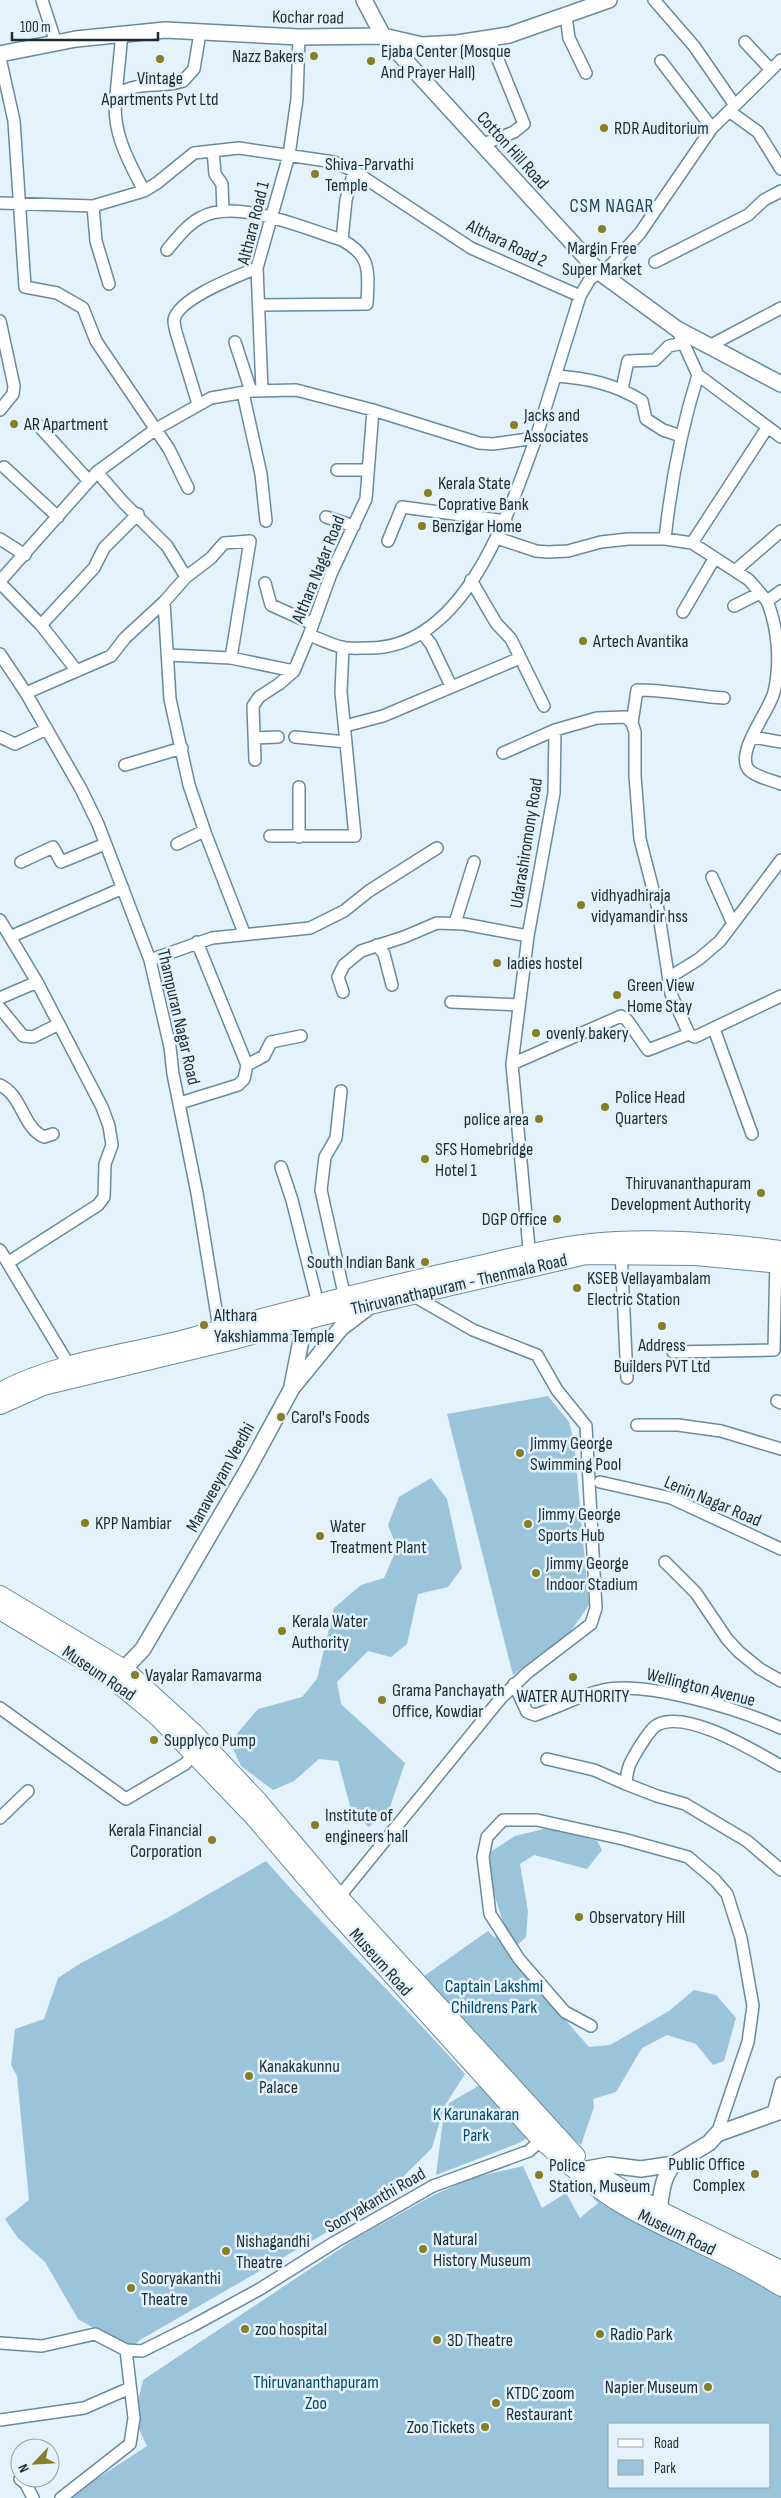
<svg xmlns="http://www.w3.org/2000/svg" width="781" height="2498" font-family="'Sofia Sans Condensed',sans-serif">
<style>
.green{fill:#9bc4db;fill-rule:evenodd}
.lines{fill:none;stroke-linecap:round;stroke-linejoin:round}
.street-casing{stroke:#678b9f;stroke-width:14}
.secondary-casing{stroke:#678b9f;stroke-width:18}
.primary-casing{stroke:#678b9f;stroke-width:20}
.street{stroke:#fff;stroke-width:11}
.secondary{stroke:#fff;stroke-width:15}
.primary{stroke:#fff;stroke-width:18}
.poi-dot{fill:#867f26;stroke:#e3f2fb;stroke-width:2}
.labels{text-anchor:middle;stroke-width:5;stroke-linejoin:round;paint-order:stroke}
.street-label{font-size:18px;fill:#1d2c34;stroke:#e3f2fb}
.poi-label{font-size:18px;fill:#1d2c34;stroke:#e3f2fb;text-anchor:start}
.park-label{font-size:18px;fill:#004b68;stroke:#e3f2fb}
.neighbourhood-label{font-size:19px;letter-spacing:1px;fill:#234657;stroke:#e3f2fb}
</style>
<rect width="100%" height="100%" fill="#e3f2fb"/>
<path class="green" d="M548 1396 569 1422 574 1442 589 1605 570 1632 513 1675 447 1414Z
M431 1478 447 1499 462 1568 448 1587 418 1594 407 1644 391 1657 368 1651 337 1682 341 1704 405 1763 390 1807 369 1827 352 1813 338 1761 319 1759 294 1781 273 1790 241 1766 230 1742 258 1709 302 1697 317 1679 334 1608 361 1585 384 1578 397 1548 388 1525 399 1497Z
M552 1827 597 1841 602 1850 587 1869 534 1855 520 1864 528 1911 526 1937 508 1954 589 2047 610 2045 669 2011 694 1990 716 1995 736 2018 724 2061 713 2065 696 2044 667 2035 642 2048 616 2092 593 2099 594 2107 581 2145 557 2126 424 1976 488 1931 495 1938 502 1919 488 1875 487 1854 515 1836Z
M266 1861C330 1934 401 2001 465 2074L444 2107 432 2148 376 2204 140 2340 130 2349 78 2319 45 2262 18 2238 5 2219 29 2200 17 2076 11 2065 15 2029 44 2019 58 1978 81 1963 169 1917Z
M485 2082 530 2136 519 2143 436 2175 443 2120 449 2103Z
M523 2166 542 2208 566 2193 580 2218 598 2203 593 2198 598 2191 781 2288V2498H67L147 2446 134 2418 143 2380 358 2237 434 2195 472 2178ZM610 2424H770V2487H610Z"/>
<g class="lines">
<g class="street-casing">
<path id="street" d="M42 0 56 43
M654 0 694 46 734 104
M566 16 569 38 586 73
M745 42 771 70
M0 58 14 121 25 287 57 293 83 308 96 341 169 449 188 488
M661 61 712 128
M116 95 122 33
M729 111 758 132 781 169
M481 145 514 132 524 124 490 40
M213 151 215 174 222 184 223 211
M144 191C128 160 111 131 116 95 140 80 159 89 183 81L194 69 200 33
M0 203 93 206
M167 250C177 238 187 225 200 218 235 197 306 229 342 240L346 200 354 171
M655 262 748 215 764 200 781 191
M109 284 96 241 93 206 144 191 157 183 194 153 239 148 334 162 354 171 471 248 580 296
M259 305 367 304C368 273 373 257 342 240
M0 321 14 386 13 394 0 410
M677 329 698 375 781 437
M235 342 251 391
M711 345 781 308
M555 376C587 378 615 384 642 401L646 419 663 430 681 436
M622 389 628 361 655 360 669 346 683 343
M262 390 257 268 289 155 297 99 299 37
M243 393 261 474 266 521
M198 404 176 332C175 328 174 323 174 320 178 298 238 276 257 268
M373 410 366 499 331 574 309 635C320 639 330 644 341 647 349 649 359 648 368 648 465 649 509 512 536 438
M39 426 88 480
M4 467 58 517
M337 470H368
M97 472 123 502 167 546 186 577 164 602 170 699 189 785 206 835 244 933
M326 517 354 526
M497 538 536 551 548 552 568 551 601 542 628 539H665L692 543 749 580 767 601 781 591
M0 539 25 555
M665 539C671 482 681 429 698 375
M388 541 402 507 506 521
M692 543 767 428
M736 570 781 531
M186 577 211 558 224 543 250 541 231 658
M471 580 496 623 511 639 544 706
M0 581 97 472 156 429 211 398 251 391 296 390 373 410 479 443 493 444 536 438 580 296 590 279 612 264 640 233 712 128 781 60
M0 583 41 625 77 671
M265 583 271 605 313 624
M767 601C778 628 781 663 774 692 770 710 738 748 747 767 751 776 772 780 781 784
M734 606 760 593
M683 612 714 559
M41 625 94 568 104 548 138 514
M422 633 431 644 451 686
M0 654 26 693 81 789 98 824 150 960 170 1047 173 1074 197 1193 220 1334
M169 655 231 658 294 671
M26 693 111 656 125 638 164 602
M632 723 637 690C667 690 694 696 724 698
M345 726 383 716 520 658
M0 737 15 744 47 729
M295 737 346 742
M753 737 781 742
M254 738 278 737
M503 753 555 730
M255 760 253 706 259 697 279 684 294 671 309 635
M125 765 182 748
M270 836H355L341 692 343 647
M299 837V787
M177 844 204 831
M21 862 53 847 61 862 105 844
M712 877 733 924
M0 920 37 982 102 1107 109 1126 112 1145 105 1164 104 1197 98 1205 9 1262
M455 923 474 862
M12 936 123 888
M377 945 384 954 392 985
M150 960 212 938 310 928 344 911 369 891 437 848
M670 977 699 959 720 941 781 860
M343 992 338 977 344 965 361 951 404 937 437 923 464 924 528 936
M0 998 37 982
M451 1002 519 1005
M0 1008 23 1036 33 1037 59 1024
M714 1029 752 1134
M689 1034 695 1037 781 996
M512 1064 621 1016 627 1020 648 1050 689 1034 671 994 658 909 640 839 635 776V732L632 723 626 717 597 718 555 730 554 793 528 936 512 1064 530 1259
M247 1065 264 1056 271 1042 301 1036
M0 1085C23 1096 22 1127 44 1137L53 1134
M341 1091 336 1138 325 1157 321 1190 345 1298
M180 1103 238 1085 244 1079 247 1065 197 942
M281 1167 292 1200 318 1304
M0 1250 72 1370
M621 1250 627 1378
M673 1352 774 1350 776 1259
M777 1401 781 1403
M637 1425H678L721 1431 781 1449
M600 1482 671 1498 781 1549
M665 1562 696 1593 727 1639 739 1652 760 1669 781 1681
M514 1684 527 1712 535 1715C557 1708 580 1695 603 1690 646 1680 741 1710 781 1728
M0 1708 126 1799 185 1764 195 1753
M547 1759 594 1770 626 1784
M781 1766C754 1751 687 1709 657 1725 650 1729 645 1739 640 1746 631 1761 627 1766 626 1784L657 1796 685 1804 747 1841 781 1870
M0 1818 28 1791
M339 1897 501 1698 527 1673 591 1624 596 1608 586 1426 557 1390 537 1355 473 1330 414 1296
M591 2026 565 2012 519 1959 490 1914 483 1857 487 1837 503 1820H537L623 1839 688 1857 715 1880 727 1894 741 1938 753 2006 748 2042 717 2134
M773 2113 781 2083
M0 2343 42 2346 95 2334 126 2350
M0 2420 84 2408 130 2388
M20 2479 26 2484 33 2498
M61 2498 130 2444 134 2418 126 2350 142 2351 194 2325 260 2289 335 2242 433 2186 529 2151 541 2140"/>
</g>
<g class="secondary-casing">
<path id="secondary" d="M364 0 383 36 599 272 677 329 781 384
M0 54 76 39 165 30 299 37 383 36 422 45 457 43 509 35 609 0
M292 1386 305 1320 304 1310
M119 1679 124 1669 143 1649 248 1469 292 1388 341 1328 371 1305
M576 2171 609 2165 641 2169 674 2164 709 2143 717 2134 781 2111
M659 2210C662 2191 662 2178 674 2164"/>
</g>
<g class="primary-casing">
<path id="primary" d="M0 1392C58 1361 123 1355 185 1339 278 1313 372 1289 466 1268 515 1257 566 1243 616 1241 670 1238 728 1243 781 1250
M0 1405 43 1386 234 1340 318 1317 586 1255 695 1256 781 1264
M0 1595 124 1669 194 1733 258 1801 339 1897 576 2156
M0 1610 109 1676 158 1717 253 1816 330 1906 541 2140C568 2164 594 2188 625 2206 676 2235 732 2255 781 2287
M600 2176 659 2210 781 2270"/>
</g>
<use href="#street" class="street"/>
<use href="#secondary" class="secondary"/>
<use href="#primary" class="primary"/>
</g>
<g class="poi-dot">
<circle cx="314" cy="56" r="5"/>
<circle cx="160" cy="59" r="5"/>
<circle cx="371" cy="61" r="5"/>
<circle cx="604" cy="128" r="5"/>
<circle cx="315" cy="174" r="5"/>
<circle cx="602" cy="229" r="5"/>
<circle cx="14" cy="424" r="5"/>
<circle cx="514" cy="425" r="5"/>
<circle cx="428" cy="493" r="5"/>
<circle cx="422" cy="526" r="5"/>
<circle cx="583" cy="641" r="5"/>
<circle cx="581" cy="905" r="5"/>
<circle cx="497" cy="963" r="5"/>
<circle cx="617" cy="995" r="5"/>
<circle cx="536" cy="1033" r="5"/>
<circle cx="605" cy="1107" r="5"/>
<circle cx="539" cy="1119" r="5"/>
<circle cx="425" cy="1159" r="5"/>
<circle cx="761" cy="1193" r="5"/>
<circle cx="557" cy="1219" r="5"/>
<circle cx="425" cy="1262" r="5"/>
<circle cx="577" cy="1288" r="5"/>
<circle cx="204" cy="1325" r="5"/>
<circle cx="662" cy="1326" r="5"/>
<circle cx="281" cy="1417" r="5"/>
<circle cx="520" cy="1453" r="5"/>
<circle cx="85" cy="1523" r="5"/>
<circle cx="528" cy="1524" r="5"/>
<circle cx="320" cy="1536" r="5"/>
<circle cx="536" cy="1573" r="5"/>
<circle cx="282" cy="1631" r="5"/>
<circle cx="135" cy="1675" r="5"/>
<circle cx="573" cy="1677" r="5"/>
<circle cx="382" cy="1700" r="5"/>
<circle cx="154" cy="1740" r="5"/>
<circle cx="315" cy="1825" r="5"/>
<circle cx="212" cy="1840" r="5"/>
<circle cx="579" cy="1917" r="5"/>
<circle cx="249" cy="2076" r="5"/>
<circle cx="755" cy="2174" r="5"/>
<circle cx="539" cy="2175" r="5"/>
<circle cx="423" cy="2249" r="5"/>
<circle cx="226" cy="2251" r="5"/>
<circle cx="131" cy="2288" r="5"/>
<circle cx="245" cy="2329" r="5"/>
<circle cx="600" cy="2334" r="5"/>
<circle cx="437" cy="2340" r="5"/>
<circle cx="708" cy="2387" r="5"/>
<circle cx="496" cy="2403" r="5"/>
<circle cx="485" cy="2427" r="5"/>
</g>
<g class="labels">
<g class="street-label">
<text transform="translate(308 17) rotate(1)" y="6">Kochar road</text>
<text transform="translate(513 150) rotate(48)" y="6">Cotton Hill Road</text>
<text transform="translate(253 223) rotate(-76)" y="6">Althara Road 1</text>
<text transform="translate(507 243) rotate(26)" y="6">Althara Road 2</text>
<text transform="translate(318 569) rotate(-68)" y="6">Althara Nagar Road</text>
<text transform="translate(526 843) rotate(-81)" y="6">Udarashiromony Road</text>
<text transform="translate(179 1017) rotate(77)" y="6">Thampuran Nagar Road</text>
<text transform="translate(459 1284) rotate(-13)" y="6">Thiruvanathapuram - Thenmala Road</text>
<text transform="translate(220 1477) rotate(-61)" y="6">Manaveeyam Veedhi</text>
<text transform="translate(713 1501) rotate(23)" y="6">Lenin Nagar Road</text>
<text transform="translate(99 1673) rotate(34)" y="6">Museum Road</text>
<text transform="translate(701 1687) rotate(14)" y="6">Wellington Avenue</text>
<text transform="translate(381 1962) rotate(48)" y="6">Museum Road</text>
<text transform="translate(375 2200) rotate(-30)" y="6">Sooryakanthi Road</text>
<text transform="translate(677 2232) rotate(26)" y="6">Museum Road</text>
</g>
<g class="poi-label">
<text x="381" y="57">Ejaba Center (Mosque<tspan x="381" dy="21">And Prayer Hall)</tspan></text>
<text x="304" y="62" text-anchor="end">Nazz Bakers</text>
<text x="160" y="84" text-anchor="middle">Vintage<tspan x="160" dy="21">Apartments Pvt Ltd</tspan></text>
<text x="614" y="134">RDR Auditorium</text>
<text x="325" y="170">Shiva-Parvathi<tspan x="325" dy="21">Temple</tspan></text>
<text x="602" y="254" text-anchor="middle">Margin Free<tspan x="602" dy="21">Super Market</tspan></text>
<text x="524" y="421">Jacks and<tspan x="524" dy="21">Associates</tspan></text>
<text x="24" y="430">AR Apartment</text>
<text x="438" y="489">Kerala State<tspan x="438" dy="21">Coprative Bank</tspan></text>
<text x="432" y="532">Benzigar Home</text>
<text x="593" y="647">Artech Avantika</text>
<text x="591" y="901">vidhyadhiraja<tspan x="591" dy="21">vidyamandir hss</tspan></text>
<text x="507" y="969">ladies hostel</text>
<text x="627" y="991">Green View<tspan x="627" dy="21">Home Stay</tspan></text>
<text x="546" y="1039">ovenly bakery</text>
<text x="615" y="1103">Police Head<tspan x="615" dy="21">Quarters</tspan></text>
<text x="529" y="1125" text-anchor="end">police area</text>
<text x="435" y="1155">SFS Homebridge<tspan x="435" dy="21">Hotel 1</tspan></text>
<text x="751" y="1189" text-anchor="end">Thiruvananthapuram<tspan x="751" dy="21">Development Authority</tspan></text>
<text x="547" y="1225" text-anchor="end">DGP Office</text>
<text x="415" y="1268" text-anchor="end">South Indian Bank</text>
<text x="587" y="1284">KSEB Vellayambalam<tspan x="587" dy="21">Electric Station</tspan></text>
<text x="214" y="1321">Althara<tspan x="214" dy="21">Yakshiamma Temple</tspan></text>
<text x="662" y="1351" text-anchor="middle">Address<tspan x="662" dy="21">Builders PVT Ltd</tspan></text>
<text x="291" y="1423">Carol's Foods</text>
<text x="530" y="1449">Jimmy George<tspan x="530" dy="21">Swimming Pool</tspan></text>
<text x="538" y="1520">Jimmy George<tspan x="538" dy="21">Sports Hub</tspan></text>
<text x="95" y="1529">KPP Nambiar</text>
<text x="330" y="1532">Water<tspan x="330" dy="21">Treatment Plant</tspan></text>
<text x="546" y="1569">Jimmy George<tspan x="546" dy="21">Indoor Stadium</tspan></text>
<text x="292" y="1627">Kerala Water<tspan x="292" dy="21">Authority</tspan></text>
<text x="145" y="1681">Vayalar Ramavarma</text>
<text x="392" y="1696">Grama Panchayath<tspan x="392" dy="21">Office, Kowdiar</tspan></text>
<text x="573" y="1702" text-anchor="middle">WATER AUTHORITY</text>
<text x="164" y="1746">Supplyco Pump</text>
<text x="325" y="1821">Institute of<tspan x="325" dy="21">engineers hall</tspan></text>
<text x="202" y="1836" text-anchor="end">Kerala Financial<tspan x="202" dy="21">Corporation</tspan></text>
<text x="589" y="1923">Observatory Hill</text>
<text x="259" y="2072">Kanakakunnu<tspan x="259" dy="21">Palace</tspan></text>
<text x="745" y="2170" text-anchor="end">Public Office<tspan x="745" dy="21">Complex</tspan></text>
<text x="549" y="2171">Police<tspan x="549" dy="21">Station, Museum</tspan></text>
<text x="433" y="2245">Natural<tspan x="433" dy="21">History Museum</tspan></text>
<text x="236" y="2247">Nishagandhi<tspan x="236" dy="21">Theatre</tspan></text>
<text x="141" y="2284">Sooryakanthi<tspan x="141" dy="21">Theatre</tspan></text>
<text x="255" y="2335">zoo hospital</text>
<text x="610" y="2340">Radio Park</text>
<text x="447" y="2346">3D Theatre</text>
<text x="698" y="2393" text-anchor="end">Napier Museum</text>
<text x="506" y="2399">KTDC zoom<tspan x="506" dy="21">Restaurant</tspan></text>
<text x="475" y="2433" text-anchor="end">Zoo Tickets</text>
</g>
<g class="park-label">
<text x="494" y="1992">Captain Lakshmi<tspan x="494" dy="21">Childrens Park</tspan></text>
<text x="476" y="2120">K Karunakaran<tspan x="476" dy="21">Park</tspan></text>
<text x="316" y="2388">Thiruvananthapuram<tspan x="316" dy="21">Zoo</tspan></text>
</g>
<g class="neighbourhood-label">
<text x="612" y="212">CSM NAGAR</text>
</g>
</g>
<rect x="608" y="2423" width="162" height="65" fill="#e3f2fb" stroke="#94a3ab"/>
<rect x="618" y="2439" width="25" height="8" fill="#ffffff" stroke="#94a3ab"/>
<text x="654" y="2448" font-size="15" fill="#1d2c34">Road</text>
<rect x="618" y="2460" width="25" height="15" fill="#9bc4db" stroke="#94a3ab"/>
<text x="654" y="2473" font-size="15" fill="#1d2c34">Park</text>
<g transform="translate(35 2463) rotate(245)"><circle r="24" fill="#e3f2fb" stroke="#94a3ab"/>
<path d="M0-4L9 19L0 12L-9 19Z" fill="#867f26"/>
<text y="-8" font-size="14" font-weight="bold" text-anchor="middle" fill="#1d2c34">N</text>
</g>
<path d="M12 32v8h146v-8" fill="none" stroke="#1d2c34" stroke-width="2.5"/>
<text x="20" y="32" font-size="15" fill="#1d2c34" stroke="#e3f2fb" stroke-width="4" paint-order="stroke">100 m</text>
</svg>
